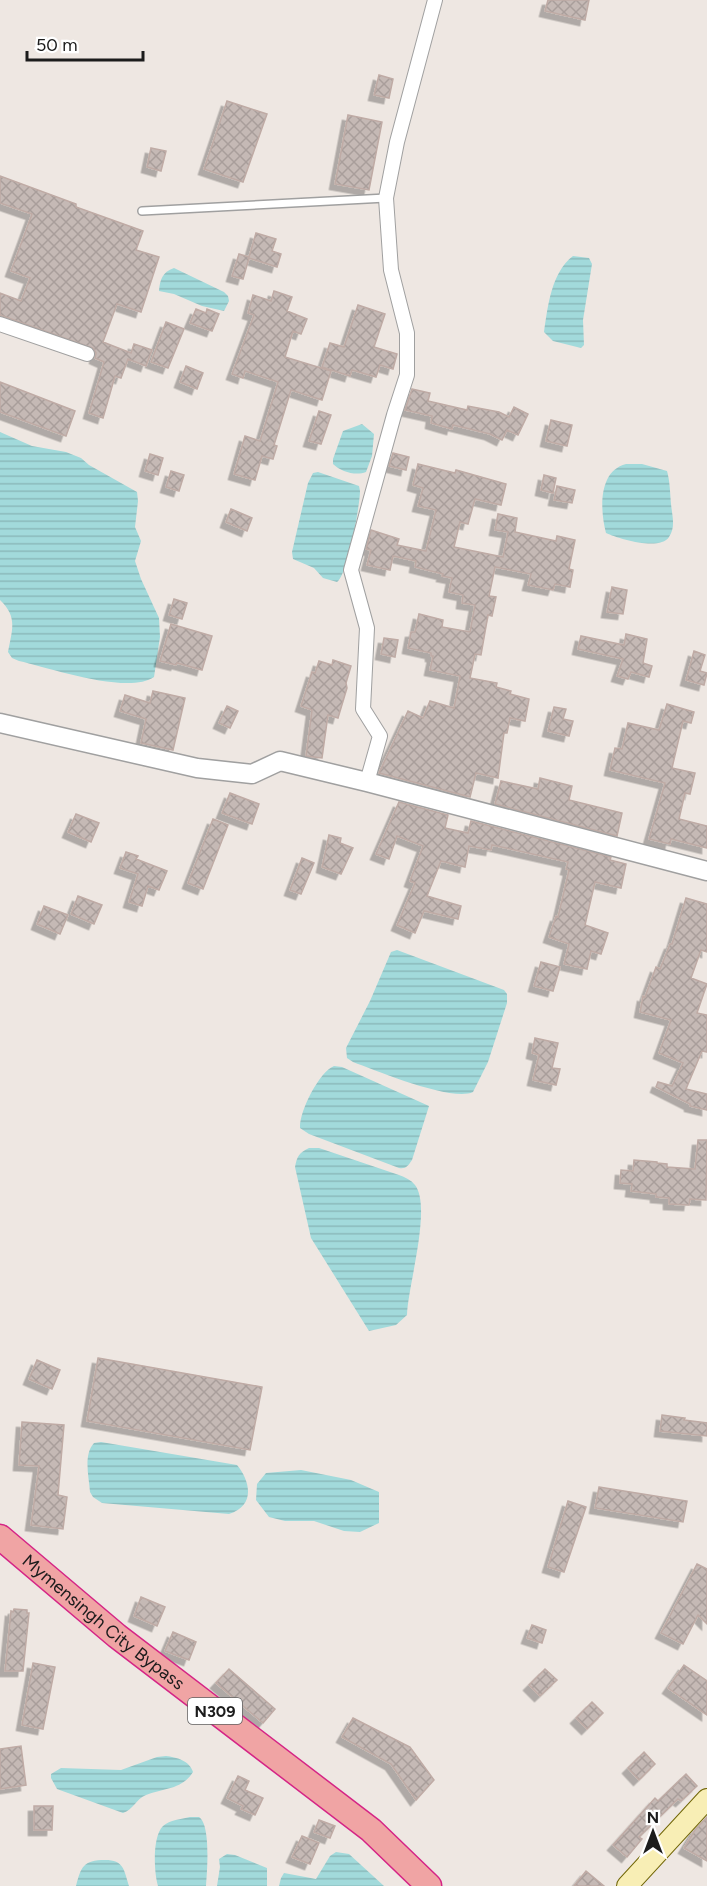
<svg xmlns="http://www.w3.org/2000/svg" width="707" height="1886" font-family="Figtree,sans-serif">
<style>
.water{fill:url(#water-rules)}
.building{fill:url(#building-cross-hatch);stroke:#bfaba5;stroke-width:1.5;filter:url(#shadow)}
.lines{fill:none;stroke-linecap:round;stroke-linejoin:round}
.service-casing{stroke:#a0a0a0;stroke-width:10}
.minor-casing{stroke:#a0a0a0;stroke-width:16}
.tertiary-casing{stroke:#a0a0a0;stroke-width:21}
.secondary-casing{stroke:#716606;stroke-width:22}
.trunk-casing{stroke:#d52586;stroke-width:27}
.service{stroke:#fff;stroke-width:7}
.minor{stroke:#fff;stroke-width:14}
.tertiary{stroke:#fff;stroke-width:18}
.secondary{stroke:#f8eeb5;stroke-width:20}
.trunk{stroke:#f0a4a4;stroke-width:24}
.labels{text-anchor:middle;stroke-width:6;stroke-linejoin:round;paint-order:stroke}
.shield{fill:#fff;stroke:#606060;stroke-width:1.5}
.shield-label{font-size:16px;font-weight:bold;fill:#1c1c1c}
.street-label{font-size:18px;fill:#1c1c1c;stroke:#fff}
</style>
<defs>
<pattern id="water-rules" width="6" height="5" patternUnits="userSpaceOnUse" patternTransform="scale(1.5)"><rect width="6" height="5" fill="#a2dadb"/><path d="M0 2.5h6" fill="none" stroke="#8bbabb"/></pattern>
<pattern id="building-cross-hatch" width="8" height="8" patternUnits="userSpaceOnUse" patternTransform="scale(1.5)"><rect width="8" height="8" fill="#c5b9b5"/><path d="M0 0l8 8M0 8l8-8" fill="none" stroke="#a99e9b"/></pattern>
<filter id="shadow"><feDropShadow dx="-5.5" dy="5.5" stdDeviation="0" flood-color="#0004"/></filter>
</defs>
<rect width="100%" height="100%" fill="#eee7e2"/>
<path class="water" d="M573 256 589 258 592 264 583 320 584 345 581 348 553 341 544 332C548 306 551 273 573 256Z
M174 268 224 292 228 296 229 301 224 311 202 306 174 294 159 291C160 280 162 272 174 268Z
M362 424 374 434 372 456 366 472C356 476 341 472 333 464V459L343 431Z
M0 432 32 446 66 452 81 458 89 465 137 492 138 501 135 527 141 541 135 561 141 579 159 618 160 637 154 677C128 695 50 668 19 661L12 658 8 652C12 630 18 617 0 600Z
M626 464H642L667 471C670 482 670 492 671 504 672 515 676 527 669 537 660 551 619 539 606 533 600 510 598 471 626 464Z
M318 472 359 486 360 491C360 506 347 576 337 582L323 578 314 568 293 559 292 552 308 483 313 473Z
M397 950 504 990 507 994V1003L488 1062 473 1092C452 1102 377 1071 353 1062L347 1058 346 1048 370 1001 391 952Z
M334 1066 342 1067 429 1106 412 1160C408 1166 406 1169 399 1168L309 1134 300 1128C299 1112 319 1072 334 1066Z
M309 1148H319L399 1175C405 1177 411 1180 415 1185 432 1207 408 1285 407 1315L396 1325 369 1331 311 1238 295 1167C297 1156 299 1153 309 1148Z
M101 1442 237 1465C251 1482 255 1506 229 1514L102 1503 93 1497 90 1492C89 1477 83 1455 94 1443Z
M301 1470 351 1480 379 1492V1523L360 1532 344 1531 314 1521H285L269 1517 256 1500 257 1484 266 1473Z
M166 1756C176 1757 190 1761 193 1772 182 1790 163 1788 146 1795 136 1799 133 1810 123 1813L57 1789 51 1778V1774L61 1768 121 1770 157 1757Z
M190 1817H199C211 1825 207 1872 206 1886H158C154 1873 152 1837 163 1826 170 1820 181 1819 190 1817Z
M336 1852 349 1854 384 1886H279L281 1878 284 1873 316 1879 330 1856Z
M227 1854 235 1855 267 1868V1886H217L220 1867 219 1859Z
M105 1860C124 1860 124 1870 129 1886H76C81 1867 83 1860 105 1860Z"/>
<path class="building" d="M548 0H589L585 20 545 11Z
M379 75 393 79 389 98 374 95Z
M227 101 267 114 243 182 204 169Z
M348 115 382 122 369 190 335 184Z
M151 148 166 151 161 171 147 167Z
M0 176 76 204V207L143 231 136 250 159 257 141 312 117 304 103 342 131 353 134 344 152 350 146 366 128 359 121 378 115 376 103 418 89 413 104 362 95 358 96 353 93 348 0 315V293L21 301 30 278 11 271 32 214 0 203Z
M256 233 276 239 272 251 281 254 277 267 249 258 243 279 232 276 239 254 249 257Z
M274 291 292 297 287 311 307 319 301 334 293 331 285 357 331 371 322 400 291 390 274 445 277 446 273 459 262 456 255 480 234 474 245 436 260 441 278 382 245 371 243 378 232 374 254 315 248 313 253 295 271 301Z
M358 305 385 314 374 347 397 354 393 369 380 365 376 377 352 370 350 376 322 367 330 343 344 347Z
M196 309 206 313 207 309 219 314 212 331 190 323Z
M166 322 184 329 168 368 151 362Z
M186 366 203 373 197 389 180 382Z
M0 382 75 411 66 436 0 412Z
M412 389 430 393 428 401 467 410 468 406 499 412 509 417 514 407 528 414 518 435 507 430 502 440 490 434 453 425 452 429 431 423 432 416 405 410Z
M319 411 331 415 321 444 309 441Z
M551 420 572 425 567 446 546 441Z
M393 453 409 457 406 470 389 466Z
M150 454 163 458 158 475 145 471Z
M418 464 455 473 456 470 506 484 501 505 475 499 468 524 460 522 454 547 503 557 508 532 495 530 498 514 517 518 515 532 556 541 557 536 575 540 569 569 573 570 570 587 555 584 553 590 528 585 531 574 495 567 489 596 496 597 492 616 488 615 481 655 475 654 470 678 497 683 496 687 511 691 510 694 529 699 525 721 510 718 507 733H504L498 778 476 773 470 797 379 773 408 711 423 718 430 701 454 708 460 676 430 670 433 656H431V653L408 648 411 632H415L419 614 443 620 442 627 470 632 475 605 462 603 463 595 449 592 452 578 442 576 443 574 415 567 416 561 393 556 390 570 367 565 371 550 366 549 371 530 399 539 397 545 426 551 436 510 418 506 423 488 413 485Z
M171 471 184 475 179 491 166 487Z
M544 475 556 478 553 493 541 490Z
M557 486 575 490 572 503 554 500Z
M231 509 252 518 247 531 226 522Z
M612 587 627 590 623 614 607 612Z
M174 599 187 603 182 619 169 615Z
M171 624 212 636 202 670 177 663 176 665 160 661Z
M626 634 647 639 643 663 652 666 649 677 631 672 628 679 617 676 623 659 578 649 581 636 624 645Z
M384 638 398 640 395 657 381 654Z
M694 651 705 655 700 671 707 673 704 685 686 680Z
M333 660 351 666 346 683 347 688 338 718 328 715 322 758 306 756 312 710 301 706 312 672 315 673 319 661 332 665Z
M153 691 185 698 173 750 141 743 146 719 120 711 125 695 150 703Z
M667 704 694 712 691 723 683 721 672 768 695 773 690 794 685 793 679 819 707 826V848L671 839 670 844 649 839 665 783 610 770 615 748 622 749 628 723 659 730Z
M227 706 238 711 230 728 219 723Z
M554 707 566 709 563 719 573 721 569 736 548 731Z
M540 778 572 786 569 800 622 813 617 836 495 804 501 781 538 789Z
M230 793 259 804 252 824 222 813Z
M399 802 448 815 445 828 468 833 471 821 611 857 610 860 626 864 621 888 595 882 585 925 608 933 601 954 591 951 587 969 564 964 569 944 549 937 556 916 558 917 569 870 566 869 568 862 492 845 491 850 469 846 465 867 441 861 427 896 461 906 458 919 424 911 415 933 397 925 415 883 410 881 423 846 397 836 389 859 376 854Z
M76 814 99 823 91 842 68 832Z
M213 819 228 825 203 889 188 883Z
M329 835 341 838 340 843 353 848 341 874 322 867Z
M126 852 138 856 136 859 167 871 159 890 148 886 142 906 129 902 138 874 120 868Z
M302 858 314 863 301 894 290 890Z
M78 896 102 905 94 924 71 914Z
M686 898 707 904V952L701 950 691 978 707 984 697 1013 707 1015V1052L702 1051 686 1089 707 1094V1110L690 1106V1104L656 1087 658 1082 672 1086 683 1063 659 1053 671 1020 640 1012 643 996 645 997 656 967 660 969 670 944H672Z
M44 906 68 915 60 934 37 924Z
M541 962 560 967 553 991 534 986Z
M535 1038 558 1043 552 1068 560 1069 556 1085 533 1080 539 1055 532 1053Z
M698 1140H707L706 1200 690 1199 689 1205 669 1204V1198L656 1197V1194L631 1191 632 1184 620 1183 621 1170 633 1171 634 1160 657 1162V1163L667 1164V1167L695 1169Z
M98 1358 262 1387 250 1450 87 1421Z
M37 1360 60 1370 52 1389 29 1379Z
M662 1415 685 1418 684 1420 707 1423V1436L660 1431Z
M22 1422 64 1425 58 1495 67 1497 63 1529 31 1525 39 1466 19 1465Z
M599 1487 687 1501 683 1522 595 1508Z
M568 1501 586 1507 564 1572 548 1567Z
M697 1564 707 1569V1624L698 1615 683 1644 661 1633Z
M141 1597 165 1607 157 1626 134 1616Z
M14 1609 27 1610V1613H29L23 1671H5L11 1611 13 1612Z
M532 1625 546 1630 542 1643 527 1638Z
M173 1632 196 1642 189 1660 165 1651Z
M33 1663 55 1667 43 1729 22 1725Z
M684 1665 707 1681V1715L668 1688Z
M229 1669 275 1709 263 1723 216 1683Z
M545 1669 557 1680 540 1696 529 1685Z
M592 1702 603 1713 587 1729 576 1718Z
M353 1718 410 1747 434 1780 416 1800 391 1764 342 1737Z
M21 1746 26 1785 0 1789V1749Z
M644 1752 655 1764 639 1780 628 1768Z
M686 1774 697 1786 681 1801 678 1799 639 1837 642 1839 627 1857 613 1845 655 1798 658 1801Z
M238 1776 249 1781 245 1790 263 1798 255 1815 241 1809 243 1806 227 1798Z
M34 1806H53L52 1830H34Z
M707 1817V1861L684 1848 695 1830Z
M319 1820 335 1826 330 1838 314 1832Z
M302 1836 319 1843 310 1864 292 1857Z
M586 1871 604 1886H574Z"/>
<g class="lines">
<g class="service-casing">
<path id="service" d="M142 211 386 198"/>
</g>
<g class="minor-casing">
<path id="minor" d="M0 324 87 354
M367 782 380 736 363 709 367 628 351 570 394 415 407 375V333L391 270 386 198 397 142 435 0"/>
</g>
<g class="tertiary-casing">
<path id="tertiary" d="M0 723 197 768 252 774 280 761 367 782 707 871"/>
</g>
<g class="secondary-casing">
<path id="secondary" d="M627 1886 707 1799"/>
</g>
<g class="trunk-casing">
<g id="trunk">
<path id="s1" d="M0 1537 117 1636 371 1830 429 1886"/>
</g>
</g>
<use href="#service" class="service"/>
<use href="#minor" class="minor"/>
<use href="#tertiary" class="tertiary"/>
<use href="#secondary" class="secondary"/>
<use href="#trunk" class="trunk"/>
</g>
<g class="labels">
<rect class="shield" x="188" y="1698" width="54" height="26" rx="4.5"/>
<g class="shield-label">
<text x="215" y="1717">N309</text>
</g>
<g class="street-label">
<text dy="6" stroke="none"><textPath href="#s1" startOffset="134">Mymensingh City Bypass</textPath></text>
</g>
</g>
<g transform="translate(653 1832)" stroke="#ffffff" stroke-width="4.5" paint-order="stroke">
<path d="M0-4.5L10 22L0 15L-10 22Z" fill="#1c1c1c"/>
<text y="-9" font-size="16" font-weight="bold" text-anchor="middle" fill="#1c1c1c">N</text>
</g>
<path d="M27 51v9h116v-9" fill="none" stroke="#1c1c1c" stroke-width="3"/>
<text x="36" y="51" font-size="18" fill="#1c1c1c" stroke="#ffffff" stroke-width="4.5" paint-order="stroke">50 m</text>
</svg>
